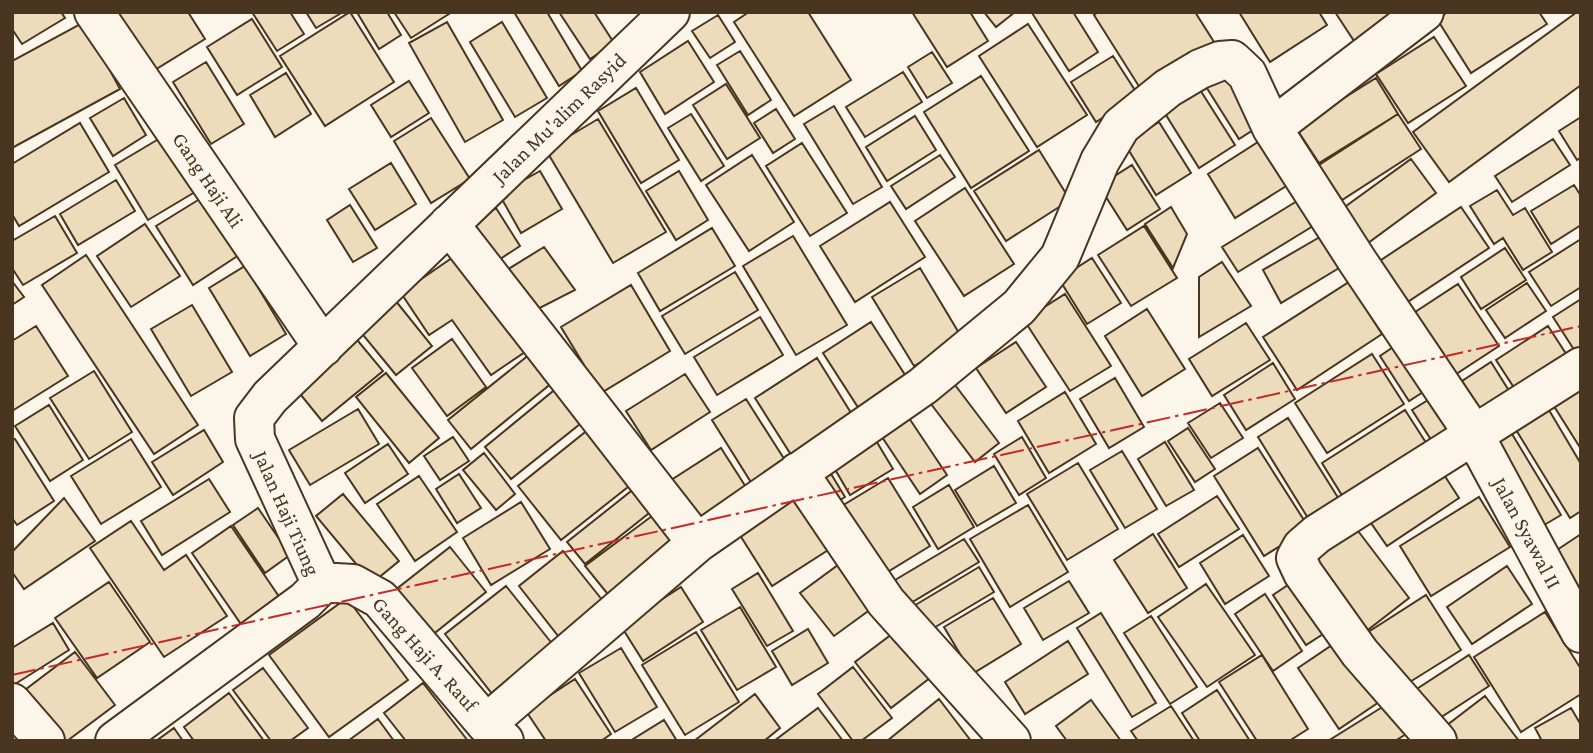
<svg xmlns="http://www.w3.org/2000/svg" width="1593" height="753" font-family="'Crimson Pro',serif">
<style>
.building{fill:#ecdcbc;stroke:#4a3520;stroke-width:2}
.lines{fill:none;stroke-linecap:round;stroke-linejoin:round}
.street-casing{stroke:#4a3520;stroke-width:42}
.street{stroke:#fbf6e9;stroke-width:38}
.power{stroke:#c62828;stroke-width:2;stroke-dasharray:24 5 3.5 5;stroke-linecap:butt}
.labels{text-anchor:middle;stroke-width:5;stroke-linejoin:round;paint-order:stroke}
.street-label{font-size:21px;fill:#4a3520;stroke:#fbf6e9}
</style>
<rect width="100%" height="100%" fill="#fbf6e9"/>
<path class="building" d="M12 12H61L65 18 22 44 12 29Z
M120 12H188L205 39 153 71 118 13Z
M252 12H290L304 34 277 51Z
M306 12H343L316 28Z
M350 12 394 82 325 126 280 56Z
M361 12H387L401 35 379 49 358 14Z
M394 12H452L411 38Z
M514 12H547L582 71 559 86Z
M559 12H594L614 43 590 59Z
M749 12H808L851 80 794 116 734 22Z
M912 12H970L988 41 947 67Z
M984 12H1015L996 27Z
M1034 12H1073L1098 52 1069 71 1032 13Z
M1098 12H1195L1214 42 1140 88 1094 15Z
M1239 12H1319L1327 25 1270 62Z
M1335 12H1411L1358 47Z
M1448 12H1539L1547 24 1471 73 1437 19Z
M1577 12H1581V85L1449 182 1413 132Z
M718 15 735 42 710 58 692 31Z
M252 19 282 67 237 95 207 47Z
M84 22 120 89 12 148V61Z
M447 22 503 120 465 142 409 43Z
M502 22 547 98 515 117 470 42Z
M1028 24 1087 115 1037 147 979 56Z
M1434 37 1466 86 1408 123 1376 74Z
M688 41 714 82 665 114 640 72Z
M740 51 771 100 748 115 717 65Z
M932 52 952 83 927 98 908 67Z
M1113 56 1138 95 1096 122 1071 82Z
M206 62 244 124 211 144 173 82Z
M1233 67 1267 121 1239 139 1205 85Z
M903 72 922 102 865 137 846 107Z
M286 73 311 114 275 137 250 95Z
M981 76 1029 151 971 188 924 112Z
M1376 78 1398 114 1319 163 1296 128Z
M409 81 429 113 391 137 371 105Z
M726 84 760 138 727 159 693 105Z
M1197 85 1235 145 1199 168 1161 107Z
M636 88 679 160 641 183 598 111Z
M124 98 146 135 113 156 90 118Z
M834 106 882 187 853 204 804 124Z
M776 109 795 139 773 153 754 123Z
M691 114 724 166 701 181 668 128Z
M1398 114 1421 149 1342 200 1319 165Z
M915 116 936 150 887 181 866 147Z
M1581 117V158L1577 160 1559 131Z
M431 118 470 179 431 203 394 141Z
M598 119 666 232 613 263 546 150Z
M1159 122 1191 173 1156 195 1125 144Z
M80 123 109 172 19 226 12 214V164Z
M167 134 200 189 148 220 115 165Z
M1269 135 1296 180 1235 218 1208 174Z
M1553 139 1570 165 1512 202 1495 176Z
M802 143 847 213 810 236 766 166Z
M1039 150 1070 200 1006 241 974 191Z
M752 155 794 222 749 251 706 185Z
M940 155 955 177 906 209 891 186Z
M1411 159 1436 193 1368 243 1342 209Z
M391 163 416 204 375 230 349 189Z
M1132 165 1160 209 1127 230 1099 186Z
M540 171 562 209 521 233 499 194Z
M679 171 708 220 676 240 646 191Z
M116 180 135 211 78 245 60 214Z
M1574 185 1581 196V225L1551 244 1531 211Z
M965 188 1014 264 964 296 915 221Z
M1497 190 1513 215 1525 208 1552 252 1523 270 1503 238 1494 244 1470 206Z
M203 197 239 255 193 285 156 226Z
M1302 198 1318 223 1238 272 1222 247Z
M890 202 925 257 855 302 820 246Z
M350 205 377 248 353 262 327 220Z
M1171 207 1187 234 1173 268 1145 224Z
M1461 207 1489 248 1403 305 1375 264Z
M496 208 520 246 491 265 467 227Z
M55 216 77 253 23 285 12 268V241Z
M145 224 180 276 131 307 97 256Z
M1144 226 1177 278 1131 306 1098 255Z
M712 228 735 266 660 311 638 273Z
M1325 234 1344 265 1281 303 1263 270Z
M793 236 847 325 796 355 743 266Z
M1581 239V287L1551 306 1529 272Z
M544 247 575 290 530 313 502 273Z
M1505 248 1526 280 1481 309 1461 277Z
M462 251 528 350 491 375 452 320 429 335 401 293Z
M86 255 198 425 154 454 42 285Z
M1092 258 1121 303 1087 324 1059 279Z
M1222 262 1251 306 1199 337V277Z
M245 266 286 334 250 356 209 288Z
M920 268 962 338 914 366 872 297Z
M735 272 758 310 685 354 662 316Z
M12 281 24 297 12 305Z
M1349 282 1382 334 1297 390 1263 337Z
M1527 283 1546 311 1505 338 1486 310Z
M1458 284 1499 346 1450 378 1409 316Z
M631 285 670 351 601 393 561 327Z
M1065 294 1111 366 1070 391 1024 320Z
M391 295 432 346 396 375 354 324Z
M1581 299V358L1580 359 1553 317Z
M192 305 232 372 191 396 151 329Z
M1147 309 1185 369 1142 396 1105 336Z
M760 317 783 355 717 395 694 357Z
M871 322 909 381 861 412 823 353Z
M1246 323 1270 360 1212 396 1189 359Z
M36 326 68 376 12 411V341Z
M1548 326 1574 366 1522 400 1496 360Z
M353 335 383 371 322 421 292 384Z
M452 339 486 387 447 416 412 368Z
M1405 339 1434 385 1409 401 1380 356Z
M1016 342 1046 387 1006 413 976 368Z
M530 354 553 382 471 449 448 420Z
M1372 354 1404 404 1327 453 1295 403Z
M817 358 856 421 795 461 755 398Z
M1491 362 1516 402 1479 426 1453 387Z
M1273 363 1295 399 1246 430 1224 395Z
M94 371 132 432 89 459 50 398Z
M386 373 439 438 409 463 356 397Z
M685 374 710 412 651 450 626 411Z
M1115 378 1144 427 1109 448 1080 399Z
M952 381 999 443 975 462 928 400Z
M1581 385V449L1552 403Z
M558 387 585 420 511 479 485 447Z
M1065 392 1096 444 1049 473 1018 421Z
M1441 392 1465 431 1437 449 1412 410Z
M746 399 788 465 754 487 712 420Z
M1220 403 1243 438 1211 458 1188 423Z
M49 405 83 460 50 481 15 426Z
M1546 405 1581 464V511L1570 518 1513 425Z
M358 409 379 444 310 485 289 450Z
M1405 410 1432 452 1348 505 1322 463Z
M907 415 947 475 920 494 880 434Z
M1288 418 1342 504 1311 523 1258 437Z
M594 425 638 479 561 540 518 486Z
M1188 428 1215 469 1195 482 1168 441Z
M1509 429 1561 515 1534 531 1483 445Z
M204 430 223 462 173 495 152 462Z
M872 434 893 469 850 495 829 459Z
M453 437 469 461 440 480 424 456Z
M1022 437 1046 478 1019 495 994 454Z
M15 439 54 501 17 525 12 518V440Z
M131 439 161 487 101 524 71 476Z
M1165 442 1194 490 1166 506 1138 459Z
M388 444 408 474 365 503 345 473Z
M721 448 751 495 695 531 665 484Z
M1258 448 1309 528 1264 556 1214 476Z
M1122 451 1157 509 1125 528 1090 470Z
M484 453 515 494 496 510 463 470Z
M1078 463 1118 529 1067 560 1027 494Z
M825 464 845 497 826 509 806 475Z
M1437 464 1459 498 1387 546 1364 513Z
M994 466 1016 503 977 526 955 490Z
M459 474 481 508 457 523 436 489Z
M419 476 457 532 415 561 377 504Z
M888 478 930 546 876 579 835 510Z
M209 479 230 512 162 555 141 521Z
M640 484 658 506 585 564 567 542Z
M949 485 974 527 938 549 913 507Z
M801 491 836 545 772 586 738 532Z
M343 494 399 561 372 583 316 516Z
M1217 496 1239 529 1179 567 1158 534Z
M1479 497 1510 547 1431 596 1400 546Z
M64 498 95 541 24 589 12 572V552Z
M521 502 550 549 491 585 463 538Z
M1028 505 1068 572 1010 607 970 539Z
M258 508 290 555 265 573 233 525Z
M656 513 681 543 611 598 585 566Z
M131 521 164 570 186 555 227 616 164 657 90 548Z
M1352 523 1409 598 1360 636 1303 561Z
M231 526 282 601 243 627 192 553Z
M1153 534 1187 588 1148 613 1114 560Z
M1581 534V596L1551 554Z
M1243 535 1269 576 1225 604 1200 563Z
M964 539 979 562 909 604 895 580Z
M450 547 486 592 431 636 394 591Z
M563 551 611 611 566 646 519 586Z
M838 565 871 609 834 636 800 593Z
M1507 566 1532 604 1472 644 1447 607Z
M979 567 994 592 927 632 912 607Z
M758 573 793 631 767 646 732 589Z
M1300 577 1334 627 1306 645 1273 595Z
M1069 581 1089 613 1043 640 1024 608Z
M109 582 150 642 97 678 55 618Z
M1206 584 1255 655 1207 687 1158 617Z
M506 586 558 651 497 700 445 634Z
M681 587 703 622 643 661 621 626Z
M1265 594 1302 651 1273 671 1235 614Z
M1426 595 1461 650 1397 690 1362 636Z
M347 598 408 680 329 737 269 655Z
M993 598 1021 644 972 674 944 627Z
M740 607 776 667 737 690 701 630Z
M1545 612 1581 669V694L1521 732 1474 657Z
M1101 613 1156 703 1132 717 1077 628Z
M1151 616 1197 687 1170 704 1124 633Z
M53 623 69 650 12 686V648Z
M900 628 935 674 891 708 855 662Z
M808 629 828 663 792 685 772 651Z
M696 632 739 702 685 735 642 665Z
M1341 639 1382 700 1339 729 1298 668Z
M1068 641 1088 674 1025 714 1005 682Z
M621 648 657 707 615 732 579 673Z
M75 652 115 705 67 741H51L17 696Z
M1262 655 1308 729 1289 741H1257L1219 682Z
M1469 655 1489 686 1429 725 1409 694Z
M853 667 892 718 861 741H853L818 694Z
M263 668 308 728 290 741H271L233 690Z
M575 679 611 734 601 741H546L526 711Z
M423 683 468 741H406L384 713Z
M1217 690 1250 741H1200L1182 713Z
M229 693 264 741H194L184 727Z
M755 694 780 728 764 741H694Z
M1485 696 1519 741H1451L1442 729Z
M939 699 971 741H887Z
M1091 700 1121 741H1067L1056 726Z
M1392 701 1411 731 1395 741H1328Z
M1171 706 1194 741H1138L1131 731Z
M818 708 843 741H774Z
M1571 708 1581 725V741H1542L1535 728Z
M378 719 394 741H348Z
M664 720 677 741H630Z
M174 728 183 741H156Z"/>
<g class="lines">
<g class="street-casing">
<path id="street" d="M94 12 323 347
M1272 128 1424 12
M449 224 697 543
M798 472 886 602 1011 741
M319 582 353 584 380 599 486 724
M12 703 45 741
M115 741 305 601 318 588 319 578 255 439 254 418 270 397 670 12
M504 741 486 724 697 543 923 386 1019 307 1060 257 1100 161 1121 126 1168 88 1200 69 1220 61 1232 60 1247 74 1272 128 1358 262 1473 433 1581 633
M1437 741 1360 653 1303 573 1296 558 1302 547 1317 534 1581 367"/>
</g>
<use href="#street" class="street"/>
<path class="power" d="M12 675 1581 326"/>
</g>
<g class="labels">
<g class="street-label">
<text transform="translate(559 118) rotate(-44)" y="7">Jalan Mu'alim Rasyid</text>
<text transform="translate(208 180) rotate(56)" y="7">Gang Haji Ali</text>
<text transform="translate(287 513) rotate(66)" y="7">Jalan Haji Tiung</text>
<text transform="translate(1527 533) rotate(62)" y="7">Jalan Syawal II</text>
<text transform="translate(425 654) rotate(48)" y="7">Gang Haji A. Rauf</text>
</g>
</g>
<rect width="1593" height="753" fill="none" stroke="#4a3520" stroke-width="28"/>
</svg>
